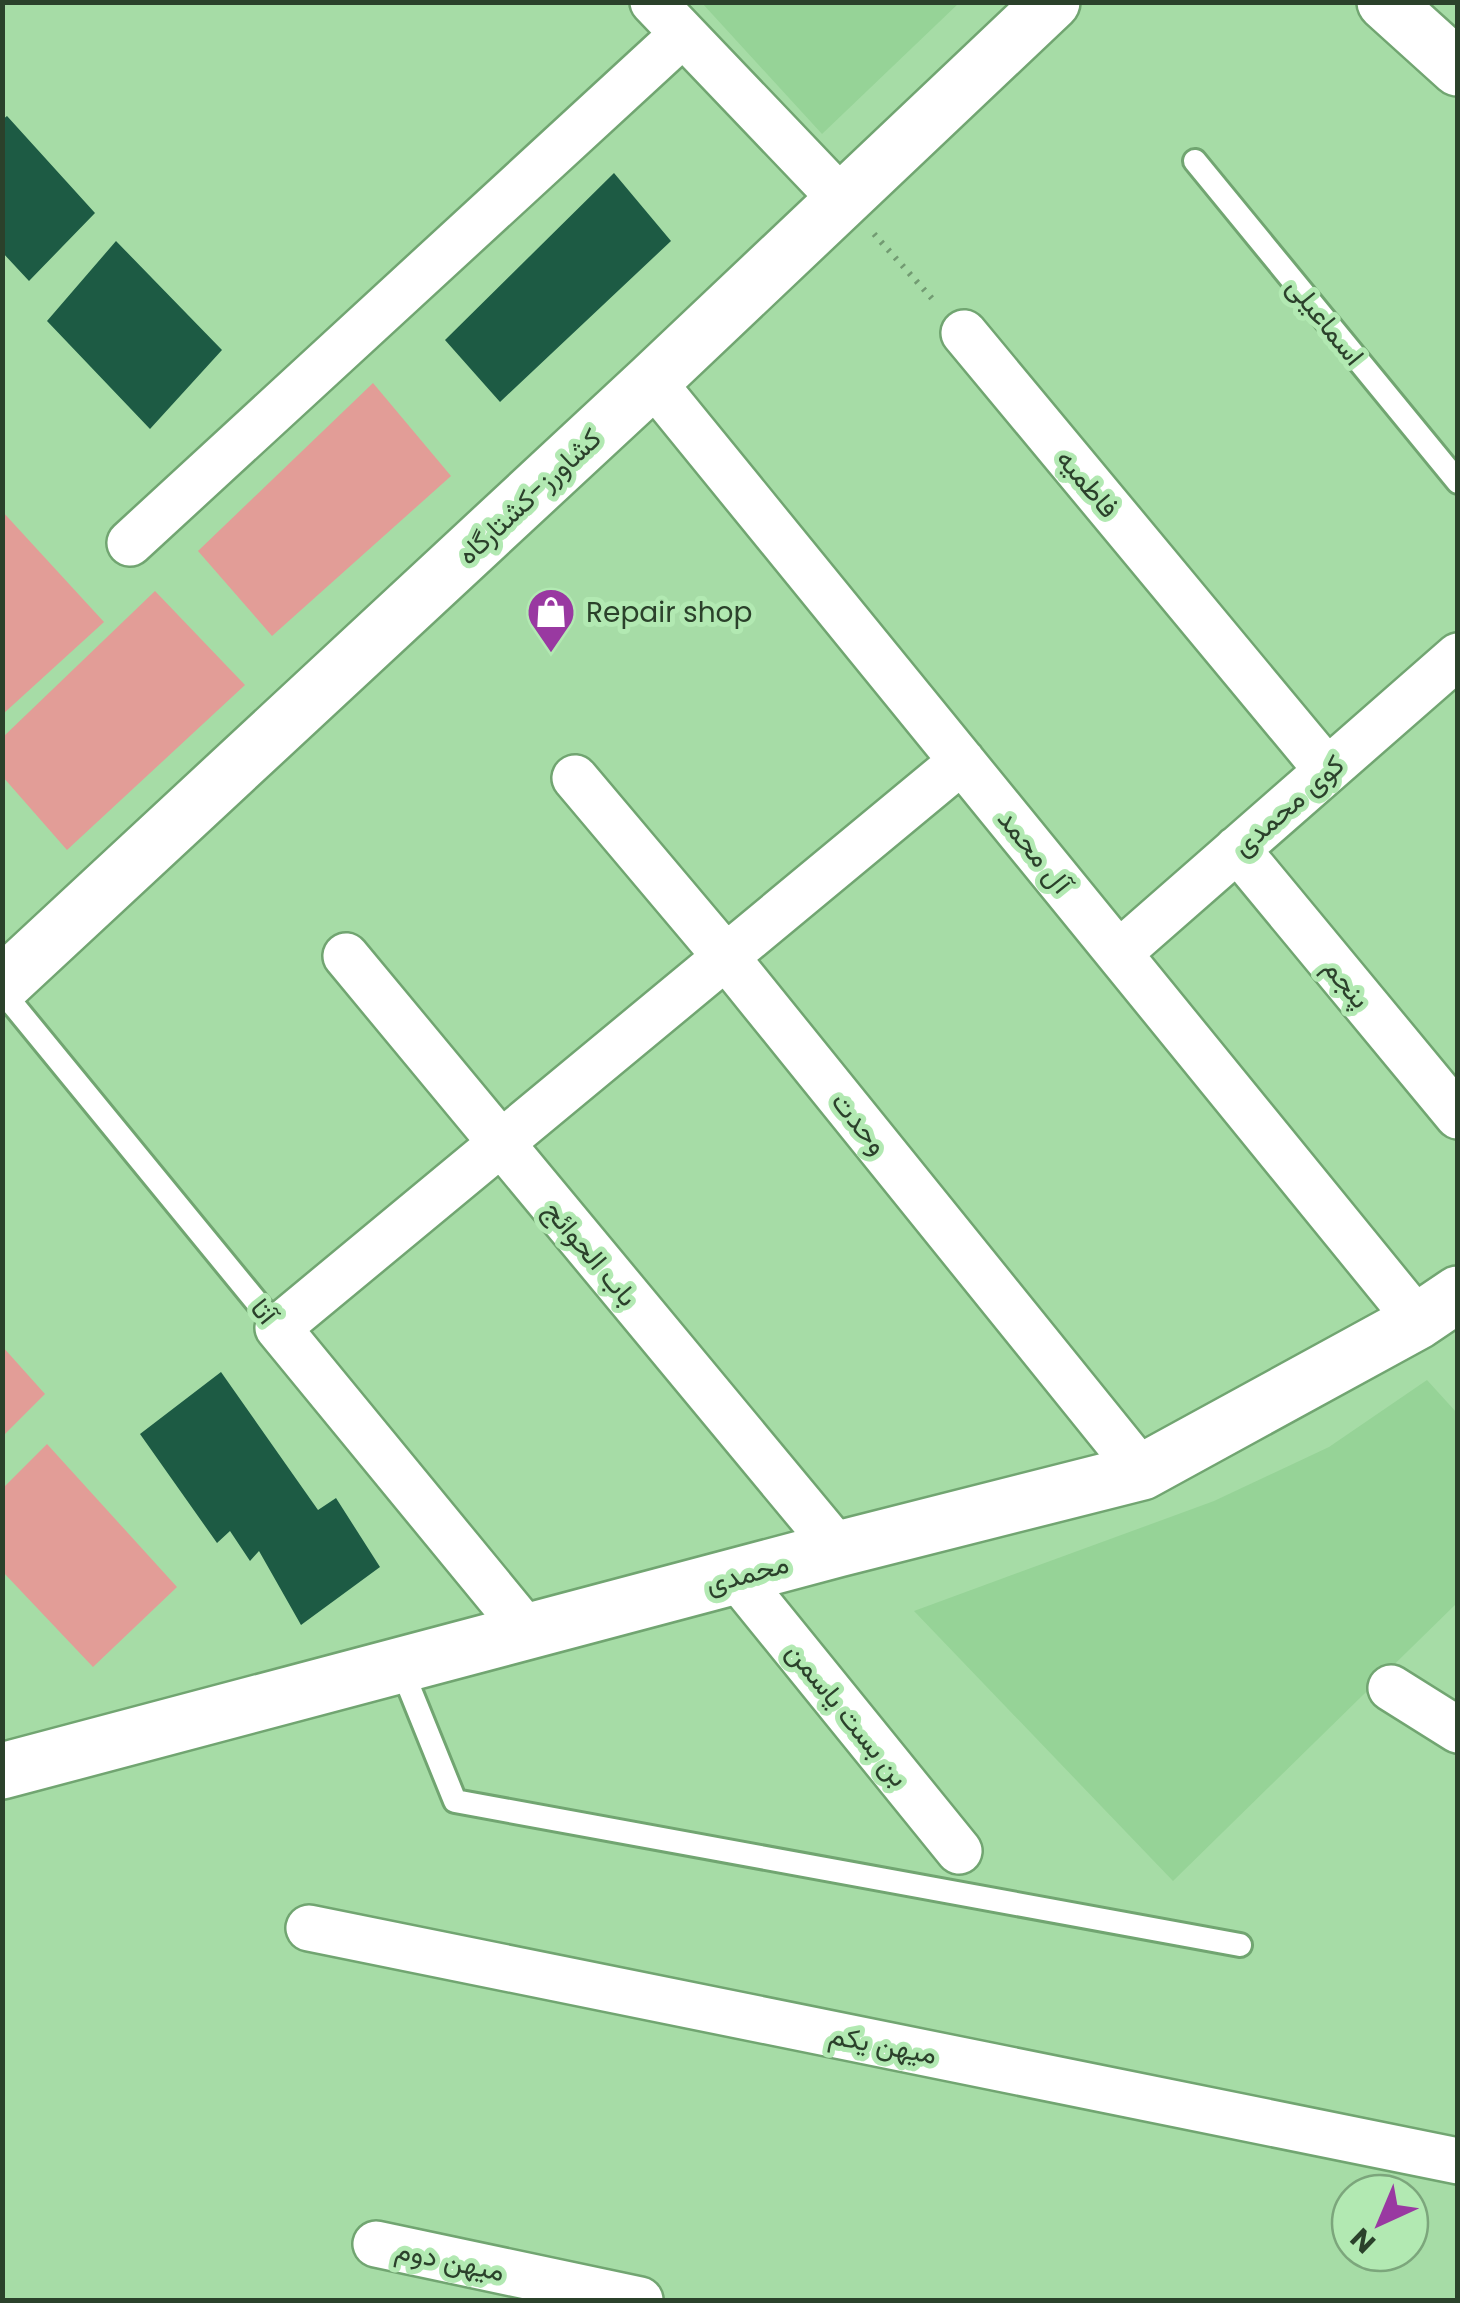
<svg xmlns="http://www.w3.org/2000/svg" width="1460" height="2303" font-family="Poppins,Vazirmatn,sans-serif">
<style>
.built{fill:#96d397}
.green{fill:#e29d97}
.building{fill:#1d5b44}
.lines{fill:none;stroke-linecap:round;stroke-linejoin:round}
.service-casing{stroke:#71a571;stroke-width:28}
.minor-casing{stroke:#71a571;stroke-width:50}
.tertiary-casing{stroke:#71a571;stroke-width:60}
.secondary-casing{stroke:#71a571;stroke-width:60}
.path{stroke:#729b72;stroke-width:6;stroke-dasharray:2.5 8;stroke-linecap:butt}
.service{stroke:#fff;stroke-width:22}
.minor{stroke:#fff;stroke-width:45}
.tertiary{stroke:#fff;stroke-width:55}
.secondary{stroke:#fff;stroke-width:55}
.labels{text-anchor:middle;stroke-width:10;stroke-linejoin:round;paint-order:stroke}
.street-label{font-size:28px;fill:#2b412b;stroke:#b2e9b2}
.poi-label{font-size:28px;fill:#2b412b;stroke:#b2e9b2;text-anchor:start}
</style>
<rect width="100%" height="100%" fill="#a6dca6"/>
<path class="built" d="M702 3H959L822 134Z
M1427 1380 1457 1413V1603L1173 1881 914 1611 1214 1501 1329 1447Z"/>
<path class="green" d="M373 383 451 476 272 636 198 551Z
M2 511 104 622 3 714H2Z
M155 591 245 685 67 850 3 777V737Z
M2 1346 45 1394 3 1436H2Z
M47 1444 177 1587 93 1667 3 1572V1488Z"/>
<path class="building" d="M7 116 95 213 29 281 2 252V120Z
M614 173 671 241 500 402 445 340Z
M116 241 222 350 150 429 47 321Z
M221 1372 318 1510 336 1498 380 1567 301 1625 259 1551 250 1561 230 1531 217 1543 140 1434Z"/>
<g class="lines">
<g class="service-casing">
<path id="service" d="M1195 161 1458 482
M2 991 278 1328
M400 1665 455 1801 1240 1945"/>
</g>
<g class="minor-casing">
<path id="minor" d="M653 2 843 201
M964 333 1327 770
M652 381 1418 1321
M130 543 683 34
M575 778 726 957 1142 1472
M1237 849 1458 1116
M1119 953 1458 656
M346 956 838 1549
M736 1576 959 1851
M527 1631 278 1328 962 761
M1391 1688 1458 1730
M309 1928 1458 2161
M376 2244 640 2300"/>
</g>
<g class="tertiary-casing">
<path id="tertiary" d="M2 985 652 381 1052 2
M2 1771 838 1549 1142 1472 1418 1321 1458 1294"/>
</g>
<g class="secondary-casing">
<path id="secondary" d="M1385 2 1458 68"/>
</g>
<path class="path" d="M874 234 936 303"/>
<use href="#service" class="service"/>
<use href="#minor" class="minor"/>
<use href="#tertiary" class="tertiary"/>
<use href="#secondary" class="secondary"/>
</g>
<defs>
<g id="shop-pin" transform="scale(2.5)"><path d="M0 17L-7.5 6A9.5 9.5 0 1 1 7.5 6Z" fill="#9939a1" stroke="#b2e9b2"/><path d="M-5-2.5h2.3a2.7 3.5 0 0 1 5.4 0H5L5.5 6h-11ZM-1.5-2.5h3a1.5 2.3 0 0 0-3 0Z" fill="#fff"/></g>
</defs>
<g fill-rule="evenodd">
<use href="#shop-pin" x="551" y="612"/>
</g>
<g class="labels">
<g class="street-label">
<text transform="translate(1326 321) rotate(51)" y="10">اسماعیلی</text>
<text transform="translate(1088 483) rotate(50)" y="10">فاطمیه</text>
<text transform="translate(529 496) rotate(-43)" y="10">کشاورز-کشتارگاه</text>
<text transform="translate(1288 805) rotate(-41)" y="10">کوی محمدی</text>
<text transform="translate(1035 851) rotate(51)" y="10">آل محمد</text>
<text transform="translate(1347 983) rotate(50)" y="10">پنجم</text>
<text transform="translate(860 1123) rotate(51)" y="10">وحدت</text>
<text transform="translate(591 1253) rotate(50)" y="10">باب الحوائج</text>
<text transform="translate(264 1311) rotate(51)" y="10">آتا</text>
<text transform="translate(747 1573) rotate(-15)" y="10">محمدی</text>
<text transform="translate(848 1714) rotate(51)" y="10">بن بست یاسمن</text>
<text transform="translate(883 2044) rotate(11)" y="10">میهن یکم</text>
<text transform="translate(450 2260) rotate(12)" y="10">میهن دوم</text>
</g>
<g class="poi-label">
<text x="586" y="622">Repair shop</text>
</g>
</g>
<rect width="1460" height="2303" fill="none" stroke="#2b412b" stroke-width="10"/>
<g transform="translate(1380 2223) rotate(224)"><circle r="48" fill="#b2e9b2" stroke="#7ca67c" stroke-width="2.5"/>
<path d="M0-8L18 38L0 25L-18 38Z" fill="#9939a1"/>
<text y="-15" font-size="28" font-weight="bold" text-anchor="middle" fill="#2b412b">N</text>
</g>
</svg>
